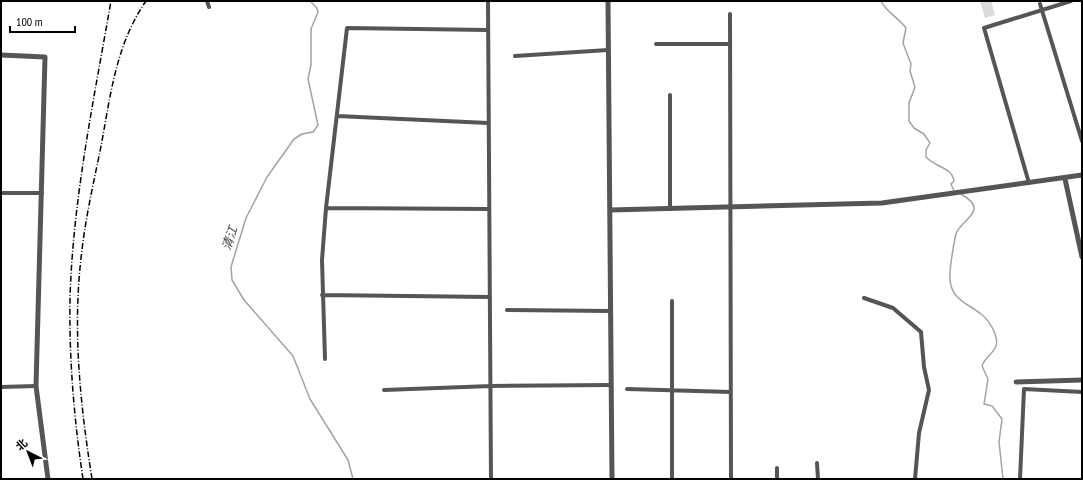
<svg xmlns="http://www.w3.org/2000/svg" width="1083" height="480" font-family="'PT Sans Narrow','Noto Sans SC',sans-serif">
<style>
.green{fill:#dcdcdc}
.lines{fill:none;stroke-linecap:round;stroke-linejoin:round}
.stream{stroke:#a3a3a3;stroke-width:1.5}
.minor{stroke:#555;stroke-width:4}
.tertiary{stroke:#555;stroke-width:5}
.rail{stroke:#000;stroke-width:1.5;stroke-dasharray:6 2 1 2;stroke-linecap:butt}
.labels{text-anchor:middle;stroke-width:4;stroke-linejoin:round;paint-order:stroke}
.water-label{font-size:12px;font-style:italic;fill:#444;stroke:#fff}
</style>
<rect width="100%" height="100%" fill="#fff"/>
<path class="green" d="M980 1H991L995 15 985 18Z"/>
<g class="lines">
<path class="stream" d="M310 1 317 8 318 12 311 29V65L308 79 318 125 313 132 302 134 294 139 267 177 246 218 231 267 232 280 244 300 293 356 310 399 348 460 353 479
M881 1C885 11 899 18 906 28L903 43 911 64 910 71 915 87 909 103V121L914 128 924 134 930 143 926 150V157C936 168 952 167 954 181L951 184 954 191
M961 194C991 211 961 219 956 234 954 242 949 271 950 279 951 300 969 304 981 314 989 320 999 336 996 346 993 354 985 357 982 366L988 379 984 404 992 406 1002 419 999 442 1003 479"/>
<path class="minor" d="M207 1 209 7
M488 2 491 479
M1040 4 1082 141
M730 14 731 479
M656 44H730
M515 56 608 50
M670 95V209
M337 116 488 123
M1029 183 984 28 1071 1
M1 193H42
M326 208 488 209
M322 295 490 297
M864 298 893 308 921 332 924 367 929 390 919 433 915 479
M672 301V479
M507 310 611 311
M325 359 322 260 326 208 347 28 488 30
M1 387 36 386
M627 389 731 392
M384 390 491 386 611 385
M817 463 818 479
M777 479V468
M1020 479 1024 389 1082 392"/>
<path class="tertiary" d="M608 1 612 479
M1 55 45 57 36 386 48 479
M1065 179 1082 257
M610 210 882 203 1082 175
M1016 382 1082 380"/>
<path class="rail" d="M83 479C74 419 69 359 70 298 73 198 94 99 111 1
M92 479C80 403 72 327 82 250 86 214 95 177 102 141 111 91 117 43 146 1"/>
</g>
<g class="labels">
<g class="water-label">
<text transform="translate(230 238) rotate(-72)" y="4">清江</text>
</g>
</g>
<rect width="1083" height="480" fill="none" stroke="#000000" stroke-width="4"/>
<g transform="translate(28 452) rotate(318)" stroke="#ffffff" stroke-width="3" paint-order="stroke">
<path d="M0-3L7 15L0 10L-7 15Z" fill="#000000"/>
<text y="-6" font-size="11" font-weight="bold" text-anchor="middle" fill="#000000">北</text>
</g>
<path d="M10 26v6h65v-6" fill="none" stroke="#000000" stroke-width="2"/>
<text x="16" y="26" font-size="12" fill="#000000" stroke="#ffffff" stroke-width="3" paint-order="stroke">100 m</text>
</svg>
